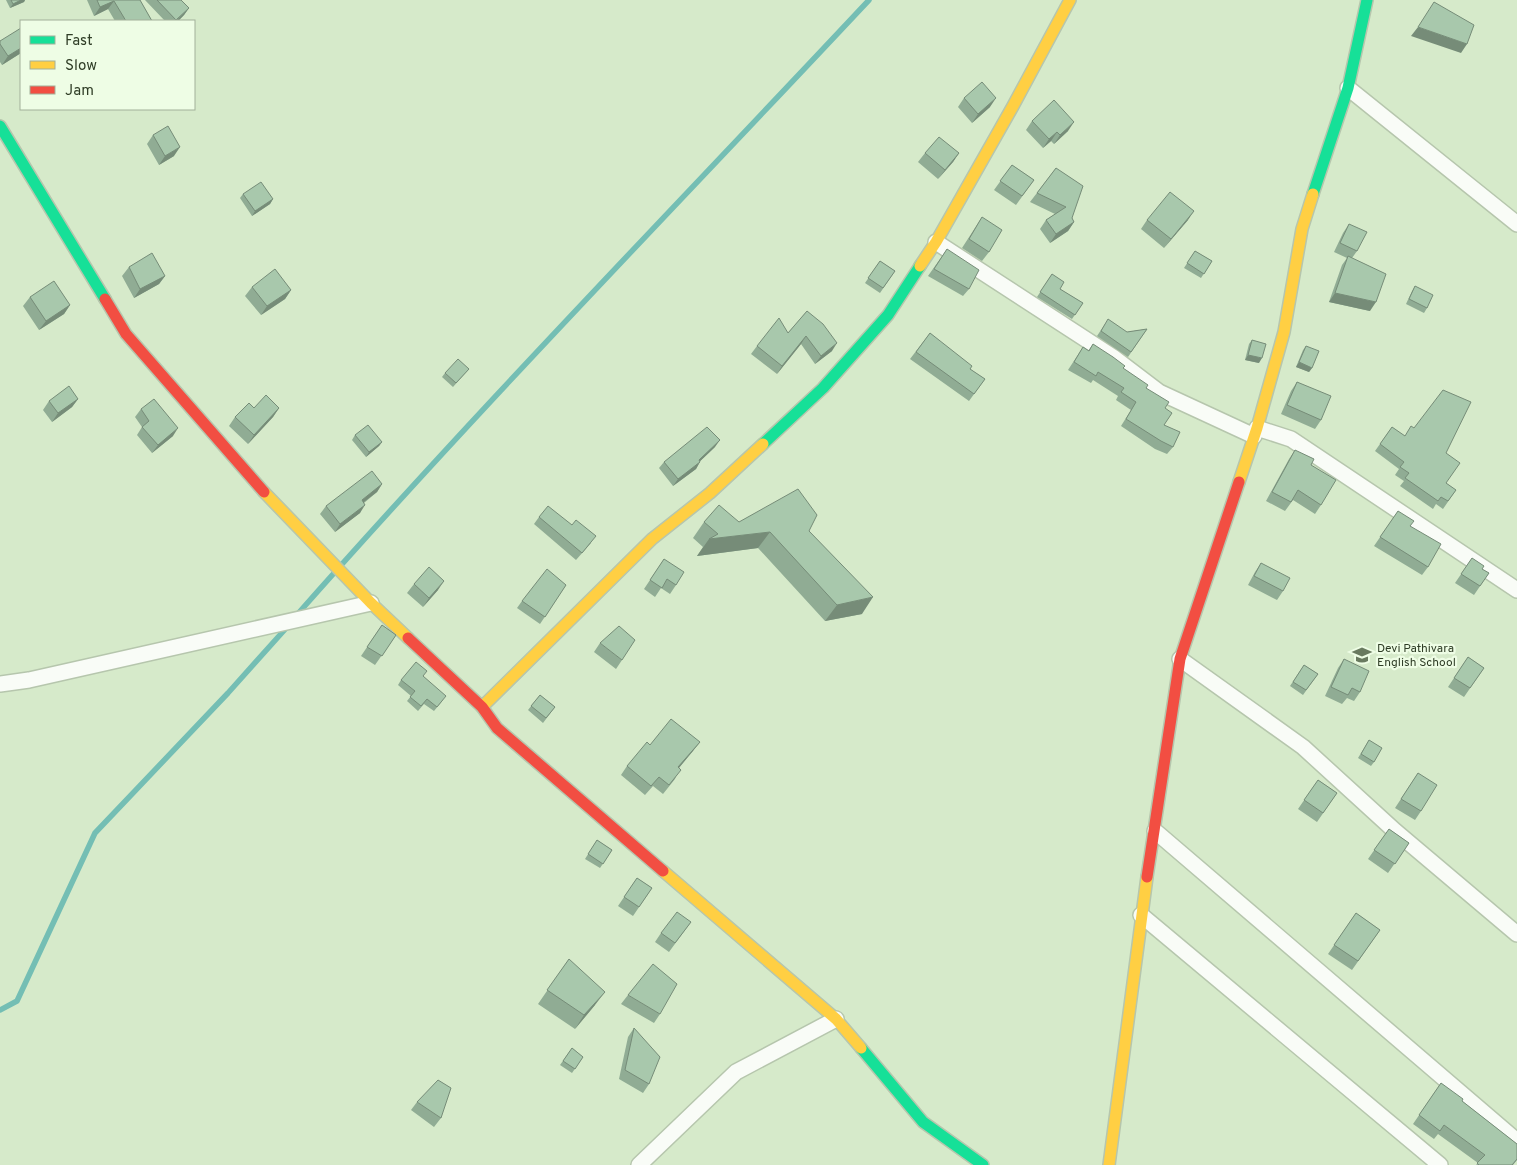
<svg xmlns="http://www.w3.org/2000/svg" width="1517" height="1165" font-family="Overpass,sans-serif">
<style>
.lines{fill:none;stroke-linecap:round;stroke-linejoin:round}
.stream{stroke:#74beb4;stroke-width:5.5}
.street-casing{stroke:#b6c6ad;stroke-width:18}
.fast-casing{stroke:#b6c6ad;stroke-width:14}
.slow-casing{stroke:#b6c6ad;stroke-width:14}
.jam-casing{stroke:#b6c6ad;stroke-width:14}
.street{stroke:#f9fcf7;stroke-width:15}
.fast{stroke:#16e098;stroke-width:11}
.slow{stroke:#ffcf43;stroke-width:11}
.jam{stroke:#f24e42;stroke-width:11}
.wall{fill:#90ac94}
.shaded-wall{fill:#768c78}
.building{fill:#a8c8ac;stroke:#768c78}
.labels{text-anchor:middle;stroke-width:4.5;stroke-linejoin:round;paint-order:stroke}
.poi-label{font-size:12px;fill:#2f3d26;stroke:#eefde5;text-anchor:start}
</style>
<rect width="100%" height="100%" fill="#d6eaca"/>
<g class="lines">
<path class="stream" d="M295 617C481 406 677 205 869 0
M0 1010 17 1001 95 833 228 693 288 626"/>
<g class="street-casing">
<path id="street" d="M1348 88 1517 224
M936 242 1113 357 1159 392 1254 436
M1257 428 1291 439 1517 590
M1180 659 1303 747 1395 831 1517 934
M0 684 29 680 371 603
M1155 831 1517 1141
M1141 915 1440 1165
M639 1165 736 1072 836 1019"/>
</g>
<g class="fast-casing">
<path id="fast" d="M0 126 105 299
M1313 194 1348 88 1367 0
M763 444 823 388 888 315 920 266
M861 1048 923 1122 983 1165"/>
</g>
<g class="slow-casing">
<path id="slow" d="M920 266 936 242 1013 106 1070 0
M1239 482 1257 428 1284 332 1302 229 1313 194
M264 492 371 603 408 638
M482 707 652 539 710 493 763 444
M663 871 836 1019 861 1048
M1109 1165 1147 877"/>
</g>
<g class="jam-casing">
<path id="jam" d="M105 299 126 334 264 492
M408 638 482 707 497 728 663 871
M1147 877 1180 659 1239 482"/>
</g>
<use href="#street" class="street"/>
<use href="#fast" class="fast"/>
<use href="#slow" class="slow"/>
<use href="#jam" class="jam"/>
</g>
<path class="wall" d="M6 0H25L24 2 10 8Z
M87 0H140L152 21H115L108 9 94 16Z
M145 0H181L189 8 184 15 178 21H165Z
M0 41 21 53 2 65 0 62Z
M964 98 990 107 972 123 958 107Z
M1032 121 1068 131 1054 144 1051 141 1043 148 1026 130Z
M153 135 174 156 159 165 147 144Z
M925 153H959L953 162 938 179 918 162Z
M1012 165 1034 180 1016 205 994 190Z
M1056 168 1072 218 1074 222 1068 231 1050 243 1040 229 1046 220 1055 214 1030 202Z
M243 194 273 199 270 204 252 216 240 198Z
M982 217 989 252 982 261 962 248Z
M1147 220H1188L1164 248 1141 229Z
M1349 224 1357 251 1352 258 1370 311 1329 302 1342 265 1347 258 1334 252 1343 233Z
M947 249 969 289 963 296 928 276Z
M1195 251 1212 261 1201 278 1184 268Z
M880 261 895 271 880 293 865 283Z
M129 267 165 276 159 284 134 298 122 276Z
M1052 274 1060 289 1083 303 1072 319 1037 297Z
M1415 286 1427 308 1424 313 1406 304 1412 291Z
M252 287 291 290 285 299 261 315 245 296Z
M30 297 70 305 64 314 39 330 23 306Z
M807 311 832 351 815 364 801 344 777 374 751 354 757 346 788 333Z
M1105 324 1127 332 1147 329 1128 357 1097 336Z
M930 333 970 369 985 379 969 401 910 359Z
M1252 340 1259 363 1245 360 1249 344Z
M1093 344 1123 368 1146 388 1165 408 1164 425 1173 447 1167 454 1155 449 1121 426 1131 410 1116 400 1118 396 1093 380 1091 383 1068 370 1083 347 1088 351Z
M1306 346 1312 368 1309 372 1296 367 1303 350Z
M469 369 453 387 442 377 445 373Z
M1297 382 1321 420 1315 429 1281 414 1291 391Z
M78 399 72 407 52 422 43 410 49 401Z
M254 408H279L273 417 248 444 229 426 235 417Z
M141 409 173 436 152 453 137 435 142 427 135 417Z
M1392 427 1404 436 1446 453V483L1456 490 1443 509 1436 504 1433 509 1400 486 1404 481 1395 475 1399 469 1375 451Z
M355 435 382 442 379 446 366 457 352 440Z
M715 447 700 461 696 469 673 486 659 468 664 462Z
M1295 450 1311 465 1321 505 1315 514 1293 500 1285 511 1266 501 1289 459Z
M382 484 377 492 364 503 360 513 335 532 320 514 326 506Z
M1398 511 1410 526 1428 567 1422 575 1374 546Z
M539 517 591 543 576 560 534 524Z
M704 522H739L809 531 862 614 825 621 758 548 697 556 703 547 693 538Z
M1472 558 1482 569 1489 573 1474 595 1455 583Z
M664 559 676 585 670 594 661 588 655 597 644 589Z
M1261 563 1283 591 1277 600 1248 585 1255 572Z
M414 584 438 590 423 607 407 593Z
M566 585 540 624 517 608 522 601Z
M382 625 396 635 375 665 361 656Z
M600 643 622 660 616 669 594 652Z
M1468 657 1484 668 1464 697 1448 687Z
M1344 659 1360 692 1354 701 1347 698 1342 704 1325 696 1338 668Z
M1304 665 1318 674 1303 695 1290 686Z
M423 677 443 700 434 711 424 704 418 711 407 701 411 696 398 685 401 680Z
M540 695 555 707 543 723 528 710Z
M1369 740 1374 762 1371 766 1358 758Z
M700 742 679 768 675 779 663 794 653 786 645 795 621 775 627 766 650 745Z
M1418 773 1421 811 1415 820 1395 808Z
M1318 780 1337 793 1317 822 1298 809Z
M1389 829 1409 843 1388 873 1368 859Z
M597 840 612 850 600 868 585 859Z
M637 878 652 888 633 916 618 906Z
M1356 913 1380 930 1352 970 1328 954Z
M691 922 669 952 655 942 661 933Z
M569 959 595 1005 575 1029 538 1004Z
M628 995 660 1014 654 1023 621 1004Z
M634 1028 649 1084 643 1093 619 1079 628 1037Z
M572 1048 583 1057 572 1073 560 1065Z
M1441 1083 1462 1101 1517 1144V1160L1513 1165H1476L1478 1163 1438 1134 1434 1139 1413 1124Z
M417 1102 441 1118 434 1127 411 1110Z"/>
<path class="shaded-wall" d="M21 0H25L24 2 10 8 13 4Z
M114 1 108 9 94 16 100 7Z
M189 8 184 15 178 21H176Z
M1418 27 1467 44 1461 53 1411 36Z
M21 48V53L2 65 8 56Z
M996 98 990 107 972 123 978 114Z
M1074 122 1068 131 1054 144 1060 135Z
M1057 132 1051 141 1043 148 1049 139Z
M180 147 174 156 159 165 165 156Z
M959 153 953 162 938 179 945 170Z
M273 199 270 204 252 216 255 211Z
M1194 211 1188 220 1164 248 1171 239Z
M1074 222 1068 231 1050 243 1056 234Z
M165 276 159 284 134 298 140 289Z
M291 290 285 299 261 315 267 306Z
M1335 293 1376 302 1370 311 1329 302Z
M70 305 64 314 39 330 46 321Z
M806 336 801 344 777 374 782 366Z
M837 343 832 351 815 364 821 356Z
M1248 355 1262 358 1259 363 1245 360Z
M1299 362 1312 368 1309 372 1296 367Z
M78 399 72 407 52 422 58 413Z
M279 408 273 417 248 444 254 435Z
M178 428 173 436 152 453 158 445Z
M720 440 715 447 694 467 699 460Z
M382 442 379 446 366 457 369 452Z
M700 462 696 469 673 486 678 479Z
M382 484 377 492 356 508 362 500Z
M365 505 360 513 335 532 340 524Z
M770 532 758 548 697 556 709 539Z
M444 581 438 590 423 607 429 598Z
M873 597 862 614 825 621 837 605Z
M700 742 693 751 672 776 678 767Z
M605 992 595 1005 575 1029 584 1015Z"/>
<path class="building" d="M11 0H21L13 4Z
M97 0H140L152 21H126L114 1 100 7Z
M157 0H181L189 8 176 20Z
M1434 2 1474 25 1467 44 1418 27Z
M21 28V48L8 56 0 44V41Z
M982 82 996 98 978 114 964 98Z
M1054 100 1074 122 1060 135 1057 132 1049 139 1032 121Z
M168 126 180 147 165 156 153 135Z
M939 137 959 153 945 170 925 153Z
M1012 165 1034 180 1022 196 1000 181Z
M1056 168 1083 186 1072 218 1074 222 1056 234 1046 220 1066 207 1037 193Z
M261 182 273 199 255 211 243 194Z
M1170 192 1194 211 1171 239 1147 220Z
M982 217 1002 230 989 252 969 239Z
M1349 224 1367 232 1357 251 1340 243Z
M947 249 979 270 969 289 934 269Z
M1195 251 1212 261 1204 274 1187 263Z
M152 253 165 276 140 289 129 267Z
M1348 256 1386 274 1376 302 1335 293Z
M880 261 895 271 883 288 868 278Z
M275 269 291 290 267 306 252 287Z
M1052 274 1064 282 1060 289 1083 303 1075 315 1040 292Z
M54 281 70 305 46 321 30 297Z
M1415 286 1433 295 1427 308 1409 299Z
M807 311 823 324 837 343 821 356 806 336 782 366 757 346 779 318 788 333Z
M1108 319 1127 332 1147 329 1131 352 1101 331Z
M930 333 972 366 970 369 985 379 974 394 916 352Z
M1252 340 1266 344 1262 358 1248 355Z
M1093 344 1113 357 1125 366 1123 368 1148 385 1146 388 1169 402 1165 408 1172 413 1164 425 1180 432 1173 447 1161 441 1126 419 1136 402 1121 392 1124 388 1098 372 1096 376 1074 362 1083 347 1089 351Z
M1306 346 1319 351 1312 368 1299 362Z
M458 359 469 369 456 383 445 373Z
M1297 382 1331 396 1321 420 1287 405Z
M69 386 78 399 58 413 49 401Z
M1443 390 1471 402 1446 453 1460 463 1446 483 1456 490 1448 501 1441 497 1438 501 1405 478 1409 473 1400 467 1404 462 1380 444 1392 427 1405 436 1411 426 1414 428Z
M266 395 279 408 254 435 235 417 249 403 254 408Z
M154 399 178 428 158 445 142 427 149 421 141 409Z
M368 425 382 442 369 452 355 435Z
M707 427 720 440 699 460 700 462 678 479 664 462Z
M1295 450 1314 459 1311 465 1336 480 1321 505 1298 490 1291 502 1272 492Z
M372 471 382 484 362 500 365 505 340 524 326 506Z
M798 489 817 515 809 531 873 597 837 605 770 532 709 539 718 534 704 522 719 505 739 522Z
M548 506 572 525 576 520 596 536 582 553 539 517Z
M1398 511 1414 521 1410 526 1441 544 1428 567 1380 537Z
M1472 558 1484 566 1482 569 1489 573 1480 586 1461 574Z
M664 559 684 572 676 585 667 579 662 588 650 580Z
M1261 563 1290 578 1283 591 1254 576Z
M429 567 444 581 429 598 414 584Z
M547 569 566 585 545 617 522 601Z
M382 625 396 635 382 656 367 647Z
M619 626 635 640 622 660 600 643Z
M1468 657 1484 668 1470 688 1454 678Z
M1344 659 1369 671 1360 692 1352 688 1348 695 1331 687Z
M416 662 427 671 423 676 446 696 437 707 427 699 421 706 410 697 415 691 401 680Z
M1304 665 1318 674 1306 690 1293 682Z
M540 695 555 707 546 718 531 706Z
M671 719 700 742 678 767 681 770 669 785 659 777 651 786 627 766 647 742 650 745Z
M1369 740 1382 748 1374 762 1361 754Z
M1418 773 1437 785 1421 811 1401 799Z
M1318 780 1337 793 1323 813 1304 800Z
M1389 829 1409 843 1395 864 1374 850Z
M597 840 612 850 603 864 588 854Z
M637 878 652 888 639 907 624 897Z
M677 912 691 922 675 943 661 933Z
M1356 913 1380 930 1358 961 1334 945Z
M569 959 605 992 584 1015 547 990Z
M653 964 677 984 660 1014 628 995Z
M634 1028 660 1057 649 1084 625 1070Z
M572 1048 583 1057 575 1069 563 1061Z
M438 1080 451 1088 441 1118 417 1102Z
M1441 1083 1463 1099 1462 1101 1517 1144V1159L1512 1165H1479L1477 1163 1485 1155 1444 1125 1440 1131 1419 1115Z"/>
<defs>
<g id="school-bare" transform="scale(1.5)"><path d="M0-5L7-2L0 1L-7-2ZM-4 1L0 2.5L4 1V4Q0 6-4 4Z" fill="#697a5f" stroke="#eefde5" stroke-width="2.5" paint-order="stroke"/></g>
</defs>
<g fill-rule="evenodd">
<use href="#school-bare" x="1362" y="655"/>
</g>
<g class="labels">
<g class="poi-label">
<text x="1377" y="652">Devi Pathivara<tspan x="1377" dy="14">English School</tspan></text>
</g>
</g>
<rect x="20" y="20" width="175" height="90" fill="#eefde5" stroke="#a2b099"/>
<rect x="30" y="36" width="25" height="8" fill="#16e098" stroke="#a2b099"/>
<text x="65" y="45" font-size="15" fill="#2f3d26">Fast</text>
<rect x="30" y="61" width="25" height="8" fill="#ffcf43" stroke="#a2b099"/>
<text x="65" y="70" font-size="15" fill="#2f3d26">Slow</text>
<rect x="30" y="86" width="25" height="8" fill="#f24e42" stroke="#a2b099"/>
<text x="65" y="95" font-size="15" fill="#2f3d26">Jam</text>
</svg>
